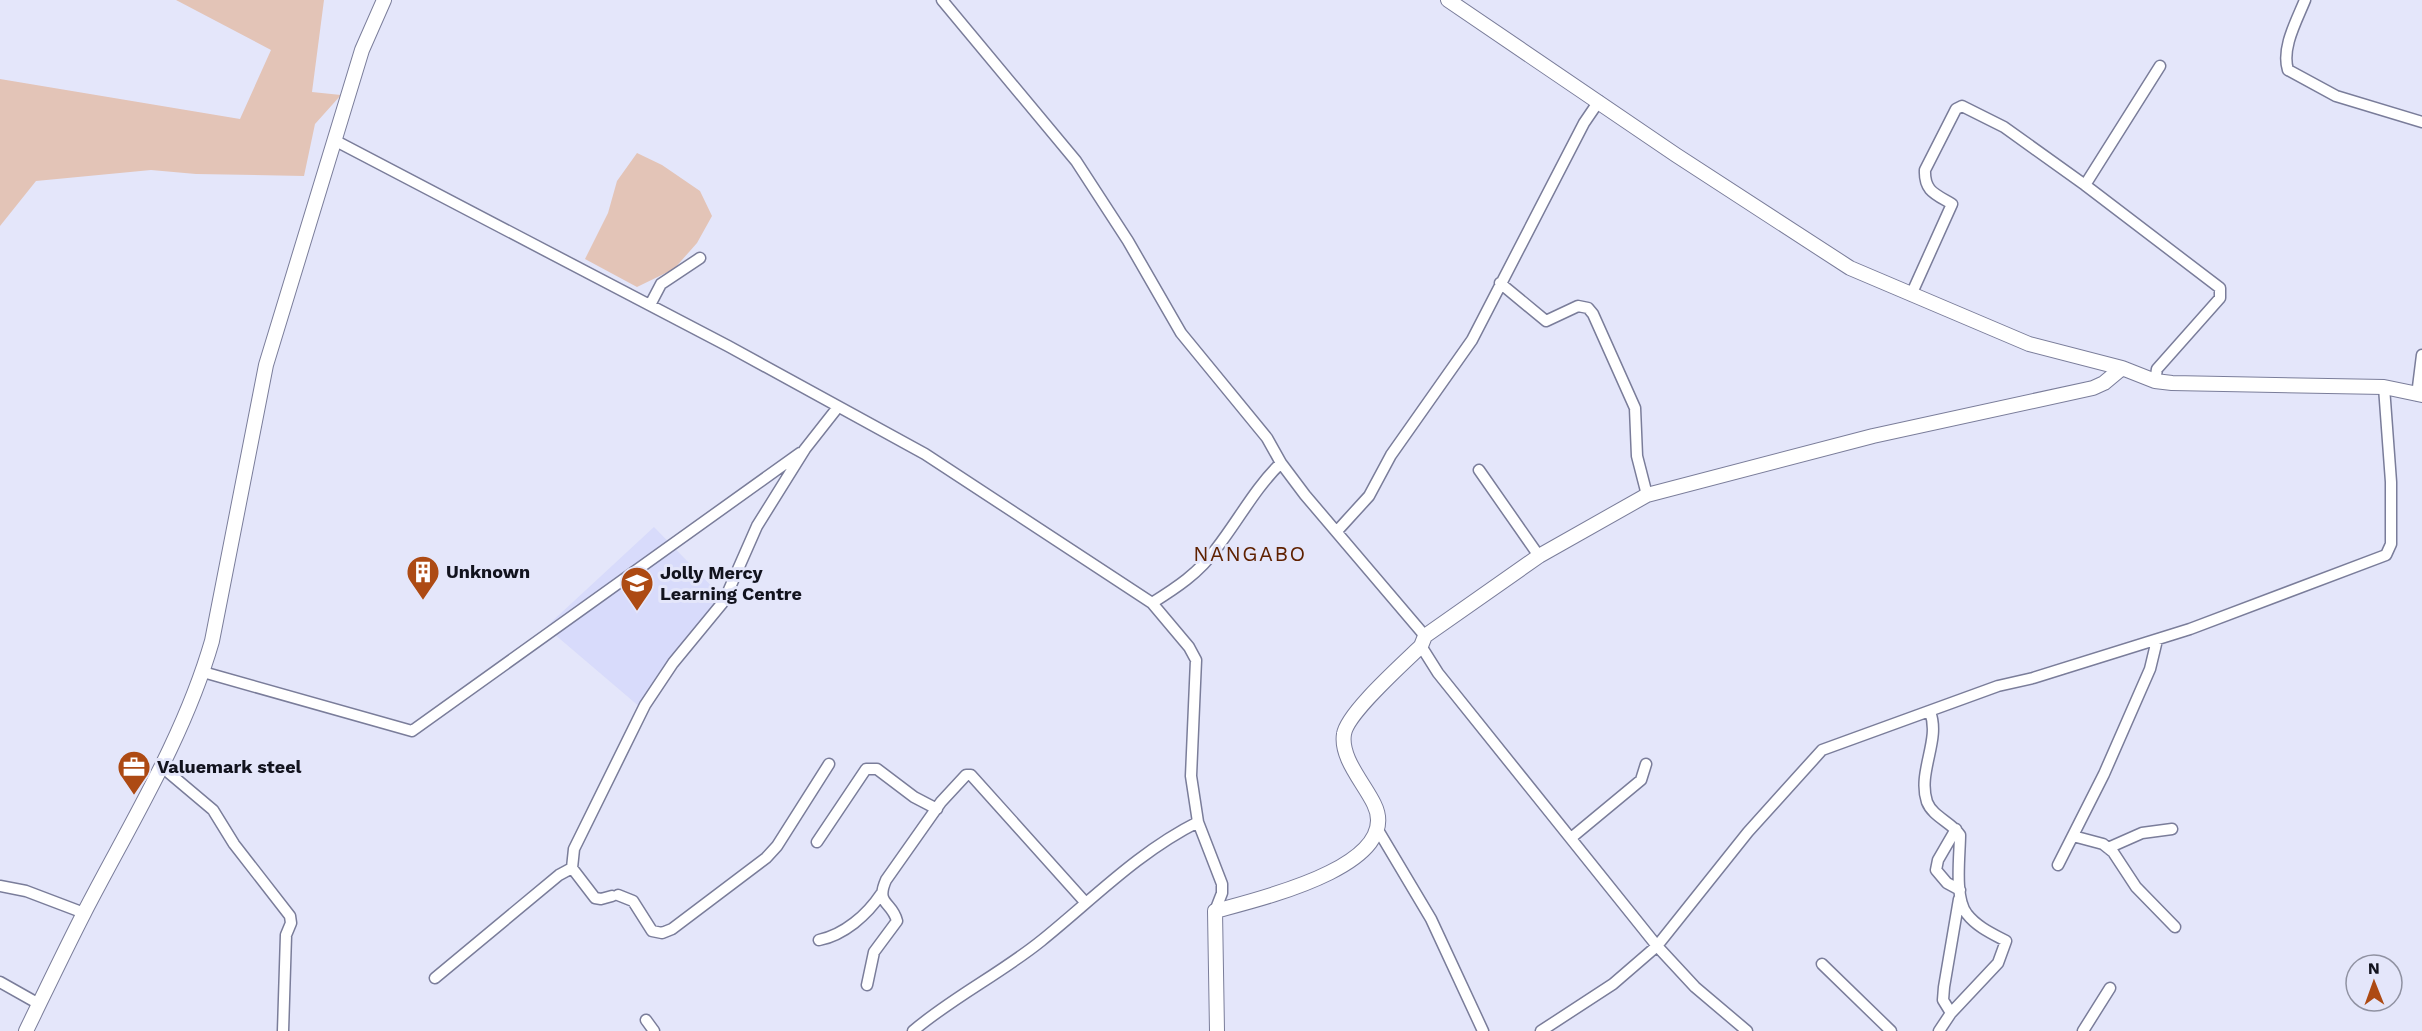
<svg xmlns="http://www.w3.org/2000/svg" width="2422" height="1031" font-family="'Work Sans',sans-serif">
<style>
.built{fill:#d8dbfb}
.green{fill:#e3c4b7}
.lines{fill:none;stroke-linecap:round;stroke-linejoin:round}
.minor-casing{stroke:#7a7d9a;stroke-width:13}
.tertiary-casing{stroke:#7a7d9a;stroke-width:16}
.minor{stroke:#fff;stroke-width:10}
.tertiary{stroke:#fff;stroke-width:14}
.labels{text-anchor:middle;stroke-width:6;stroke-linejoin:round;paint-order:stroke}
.poi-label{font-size:18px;font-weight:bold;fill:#12131e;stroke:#e4e6fa;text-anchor:start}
.quarter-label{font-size:21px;letter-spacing:1.5px;fill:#5f2100;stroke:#e4e6fa}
</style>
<rect width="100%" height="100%" fill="#e4e6fa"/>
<path class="built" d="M654 527 723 598 641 708 546 627Z"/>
<path class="green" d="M176 0H324L312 92 341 95 315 124 304 176 196 174 151 170 36 181 0 226V79L240 119 271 50Z
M637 153 662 165 700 191 712 216 697 243 674 269 637 287 585 259 608 213 617 181Z"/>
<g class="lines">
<g class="minor-casing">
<path id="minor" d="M942 0 1076 161 1128 241 1181 333 1267 438 1281 463 1305 495 1425 636
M2305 0C2297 20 2281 48 2288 70L2336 96 2422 122
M334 140 728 346 925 454 1152 603 1189 647 1196 660 1191 776 1198 822 1222 884V893L1215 911
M1500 283 1546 321 1578 306 1588 308 1593 314 1635 408 1637 456 1647 495
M1911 295 1952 204C1935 194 1924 191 1925 170L1956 109 1962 106 2004 127 2085 185
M650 305 661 284 700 258
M2155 381 2157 369 2220 298V288L2085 185 2160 66
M2417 395 2422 355
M1479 470 1539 556
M1338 530 1369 496 1391 455 1472 340 1584 123 1599 101
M1152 603C1176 588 1199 573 1216 549 1238 521 1255 488 1281 463
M1421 646 1438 673 1657 946 1695 987 1747 1031
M203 672 412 731 800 453
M1930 712C1941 740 1917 772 1927 802 1933 817 1951 822 1960 835 1960 855 1954 898 1967 914 1977 927 1993 934 2006 941L1998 963 1951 1013 1939 1031
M162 767 213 810 234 844 290 916 291 923 286 935 283 1031
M1956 829 1938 860 1936 870 1947 883 1960 890
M1378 830 1431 919 1483 1031
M2073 836 2103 844 2113 852 2136 887 2175 927
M1571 838 1641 780 1646 764
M817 842 866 769H877L914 797 937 809
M2108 848 2142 833 2172 829
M2058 865 2104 774 2150 669 2157 640
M572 868 595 898 601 899 612 896
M0 886 26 891 84 913
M618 895 633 901 652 931 662 933 672 929 766 858 777 846 829 764
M819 940C844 935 867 915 881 894
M1822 964 1891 1031
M435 978 559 875 572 868 574 849 645 705 673 663 724 601 757 526 805 449 838 407
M0 982 39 1004
M867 985 874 952 897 921C892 901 875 905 886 880L941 802 966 775H971L1085 902
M1951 1013 1943 1000 1944 987 1959 899
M646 1020 654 1031
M913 1031C953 997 1000 974 1041 941 1092 900 1138 852 1198 822
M1541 1031 1613 984 1657 946 1748 832 1822 750 1998 686 2033 678 2190 629 2386 555 2391 544V482L2384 387
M2083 1031 2110 988"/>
</g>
<g class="tertiary-casing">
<path id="tertiary" d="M1448 0 1676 155 1850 268 2029 344 2122 368
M26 1031C45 992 64 952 84 913 130 824 184 738 212 641L266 365 362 50 384 0
M1217 1031 1215 911C1255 900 1405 866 1374 804 1364 783 1340 758 1344 734 1347 713 1404 663 1421 646L1425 636 1539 556 1647 495 1873 436 2093 388 2104 383 2122 368 2155 381 2172 383 2384 387 2422 395"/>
</g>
<use href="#minor" class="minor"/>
<use href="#tertiary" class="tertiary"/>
</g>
<defs>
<g id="building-pin" transform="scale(1.725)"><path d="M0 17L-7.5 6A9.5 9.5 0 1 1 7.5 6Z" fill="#ad4a13" stroke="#e4e6fa"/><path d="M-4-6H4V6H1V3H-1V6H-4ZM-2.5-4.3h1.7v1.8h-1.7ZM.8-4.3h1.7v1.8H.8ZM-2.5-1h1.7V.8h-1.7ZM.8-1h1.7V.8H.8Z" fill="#fff"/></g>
<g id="school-pin" transform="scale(1.725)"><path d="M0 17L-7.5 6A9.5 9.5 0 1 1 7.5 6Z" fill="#ad4a13" stroke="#e4e6fa"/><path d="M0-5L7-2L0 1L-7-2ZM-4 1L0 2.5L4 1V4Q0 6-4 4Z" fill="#fff"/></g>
<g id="office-pin" transform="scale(1.725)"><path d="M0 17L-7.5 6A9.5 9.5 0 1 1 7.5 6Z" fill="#ad4a13" stroke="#e4e6fa"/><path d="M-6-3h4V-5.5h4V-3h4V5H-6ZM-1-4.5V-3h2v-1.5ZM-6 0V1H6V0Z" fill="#fff"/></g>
</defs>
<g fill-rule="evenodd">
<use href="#building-pin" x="423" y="572"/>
<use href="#school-pin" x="637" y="583"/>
<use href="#office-pin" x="134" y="767"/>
</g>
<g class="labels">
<g class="poi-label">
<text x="446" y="578">Unknown</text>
<text x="660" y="579">Jolly Mercy<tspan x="660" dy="21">Learning Centre</tspan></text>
<text x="157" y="773">Valuemark steel</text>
</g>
<g class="quarter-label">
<text x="1250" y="561">NANGABO</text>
</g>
</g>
<g transform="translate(2374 983) rotate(359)"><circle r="28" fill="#e4e6fa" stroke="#9092a2" stroke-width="1.5"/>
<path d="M0-4.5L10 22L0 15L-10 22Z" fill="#ad4a13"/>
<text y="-9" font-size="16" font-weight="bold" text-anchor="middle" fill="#12131e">N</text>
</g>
</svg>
